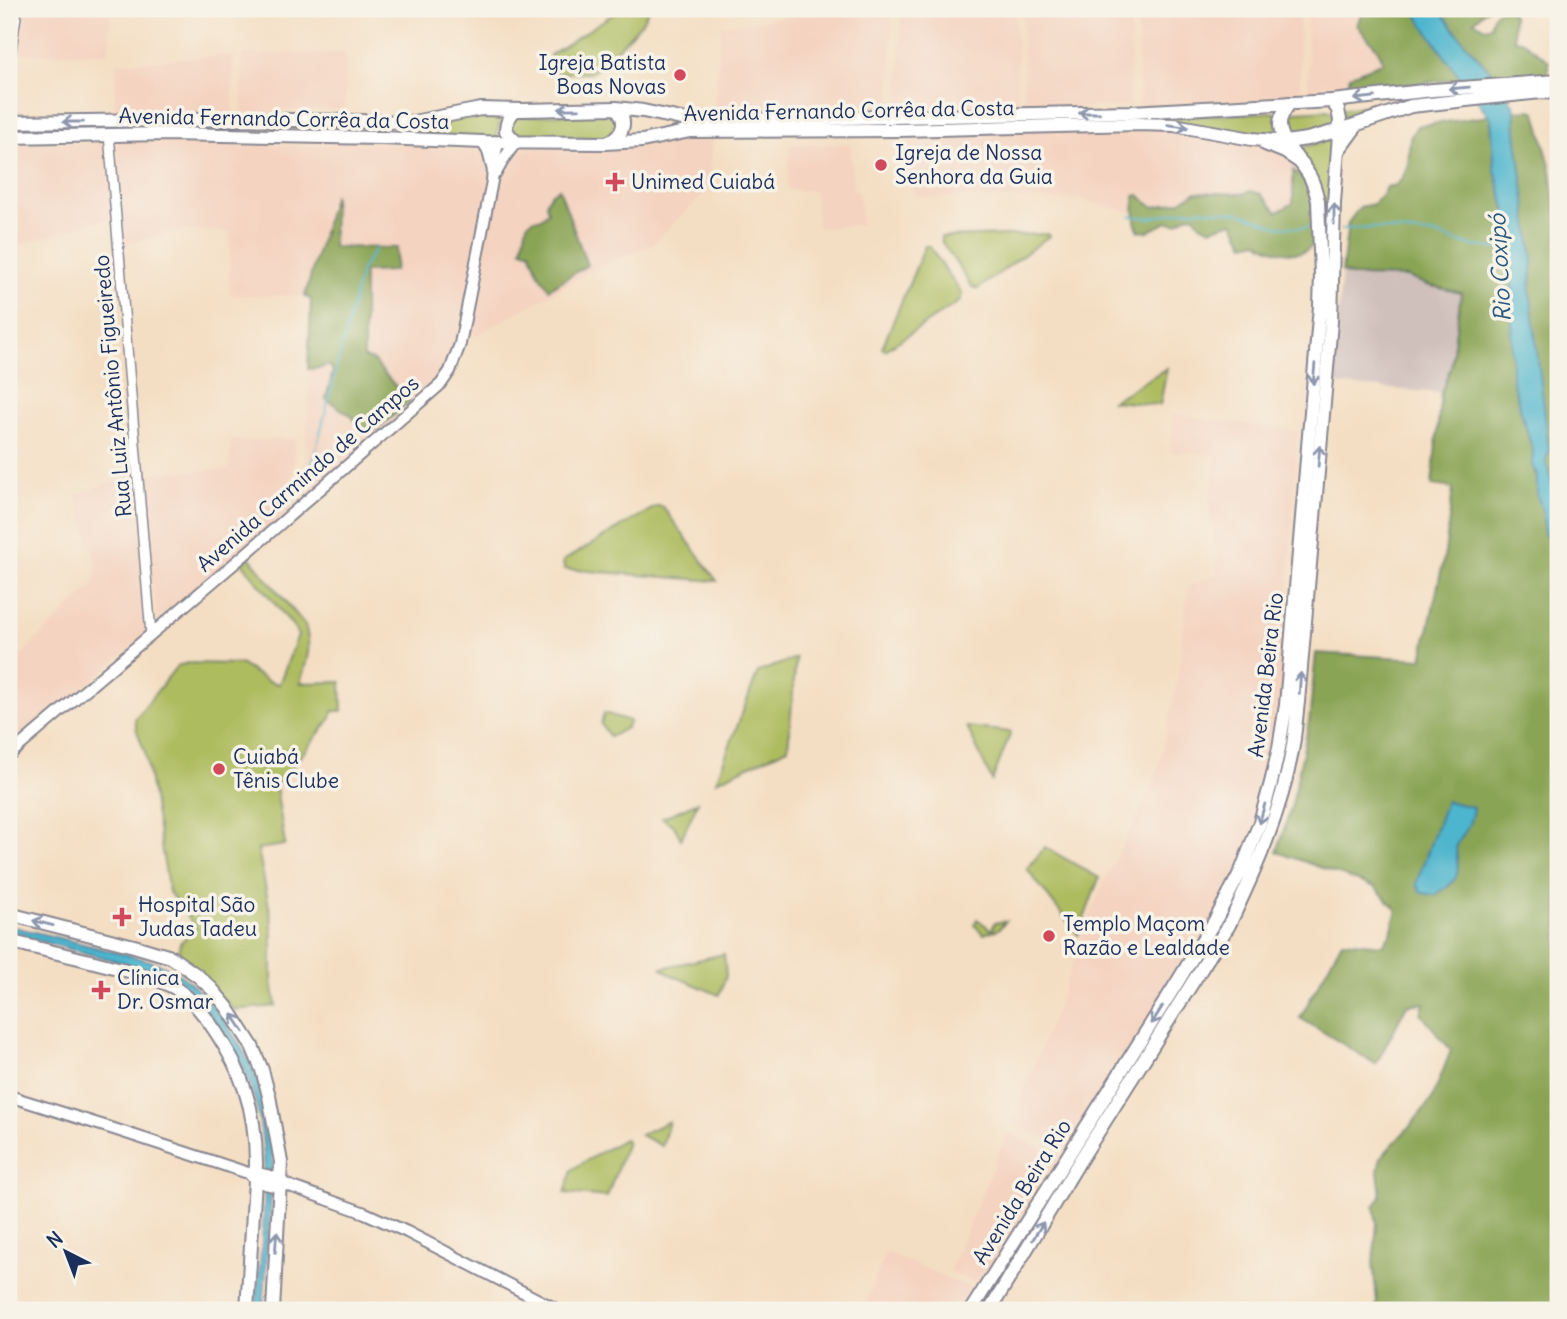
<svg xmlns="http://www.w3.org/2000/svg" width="1567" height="1319" font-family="Delius,sans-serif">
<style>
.built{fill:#f4d3c0}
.industrial{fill:#d0c0bc}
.green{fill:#adbc5e;stroke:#64765e;stroke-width:2}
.forest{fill:#8aa455;stroke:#526a5a;stroke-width:2}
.water{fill:#4eb5cd;stroke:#347296;stroke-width:2}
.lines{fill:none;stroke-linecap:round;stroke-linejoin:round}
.stream{stroke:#4eb5cd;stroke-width:2}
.tertiary-casing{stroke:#888690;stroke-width:12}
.secondary-casing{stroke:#888690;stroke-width:14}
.primary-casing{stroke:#888690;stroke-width:16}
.trunk-casing{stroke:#888690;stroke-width:16}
.tertiary{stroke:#fff;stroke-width:9}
.secondary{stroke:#fff;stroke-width:10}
.primary{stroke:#fff;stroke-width:12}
.trunk{stroke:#fff;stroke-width:12}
.oneway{stroke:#8d97ae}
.poi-dot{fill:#d1495b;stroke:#f7f3e8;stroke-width:2.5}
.labels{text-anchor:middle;stroke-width:7;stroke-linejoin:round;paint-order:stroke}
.poi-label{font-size:21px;fill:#1b2f5e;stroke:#f7f3e8;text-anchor:start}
.street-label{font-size:21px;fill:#1b2f5e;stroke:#f7f3e8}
.water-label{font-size:23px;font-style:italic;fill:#2a577f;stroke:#f7f3e8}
</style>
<rect width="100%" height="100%" fill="#f7f3e8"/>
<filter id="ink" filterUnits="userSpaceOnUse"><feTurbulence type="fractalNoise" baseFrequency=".0143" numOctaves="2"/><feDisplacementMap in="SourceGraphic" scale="14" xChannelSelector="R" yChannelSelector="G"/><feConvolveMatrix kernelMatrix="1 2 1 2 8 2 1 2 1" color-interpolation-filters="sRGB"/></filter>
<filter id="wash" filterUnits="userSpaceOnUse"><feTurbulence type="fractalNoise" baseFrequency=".00686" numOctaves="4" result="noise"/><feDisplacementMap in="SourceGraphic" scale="28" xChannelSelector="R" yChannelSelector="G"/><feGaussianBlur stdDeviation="1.57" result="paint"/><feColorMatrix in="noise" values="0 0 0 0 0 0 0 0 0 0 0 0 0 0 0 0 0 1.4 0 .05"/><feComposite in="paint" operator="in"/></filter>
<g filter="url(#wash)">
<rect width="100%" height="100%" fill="#f4dec3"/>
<path class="built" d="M22 9H110L109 53 16 54Z
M838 9H892L891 112 714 116 721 26Z
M901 9H1015L1019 110 899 112Z
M1022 9H1131L1130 106 1024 110Z
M1137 9H1299L1300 98 1140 108Z
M1307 9H1411L1456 75 1370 84 1309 100Z
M344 53 346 57 345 107 343 109 245 113 242 111V57L244 54Z
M233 55V117L114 119 116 63Z
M1165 127 1193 131 1271 149 1301 168 1310 184V196L1304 181 1293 172V203L1277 212 1265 197 1251 191 1242 194 1195 192 1181 201 1156 207 1150 205 1138 195 1134 196 1135 213H1133L1081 200 917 197 910 186 908 168 910 133Z
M713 134 710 185 705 193 653 243 598 268 477 335 467 334 501 169 510 155 520 149 636 147 683 135Z
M106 141 113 216 108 219 9 248V143Z
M117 141 231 146 377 142 485 151 490 177 451 361 433 387 305 496 311 300 305 296 230 295V232L184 230 125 244Z
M790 144H851L853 190 859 191 861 225 817 228 815 191 787 190Z
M1172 414 1298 431 1282 699 1270 776 1243 861 1213 918 1067 1148 1011 1124 1060 999 1087 923 1106 877 1154 784 1161 758 1178 676 1188 587 1217 574 1218 555 1212 529 1210 505 1216 455 1171 452Z
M295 439 291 510 156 620 143 474 229 469 231 441Z
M136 474 149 632 9 752V667L94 584 96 574V561L75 494Z
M1007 1133 1061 1158 982 1285 949 1272Z
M886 1252 979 1291 967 1310H863Z"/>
<path class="industrial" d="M1342 272 1353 276 1407 277 1427 285 1461 293 1451 366 1441 393 1332 384Z"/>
<path class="green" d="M621 9H649L642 22 602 66 590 73H551L550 55Z
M1412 100V102L1365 115 1344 122 1341 109Z
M1328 110 1335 115 1334 123C1325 133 1297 139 1287 129 1286 121 1288 115 1295 112Z
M613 111 621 118 614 137 517 139 508 125 517 117Z
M1274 112 1276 114 1278 136 1128 119Z
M472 115H501L496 141 451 138 412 131V126Z
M1329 140 1332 141V178L1328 231 1324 230 1313 174 1301 150 1303 147Z
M1048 234 1049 236 978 289 972 287 941 241V237Z
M925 246H929L962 294 960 301 885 350 882 348Z
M1167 368 1160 405 1112 401Z
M657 506 663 507 717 581 564 569 563 561Z
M249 557 305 625C312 648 307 661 300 683L341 682 342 711H333L331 718 276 787 285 845 258 849 272 922V981L276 1006 235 1010 177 959 180 943 196 928 169 892 145 752 137 731 135 719 177 666 188 663 240 664 268 681 279 684 298 635 293 626 242 563Z
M796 658 788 748 716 781 758 672Z
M604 713 630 721 626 728 610 737 601 724Z
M967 727 1011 732 992 781Z
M698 802 681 839 674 826 662 818Z
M1045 847 1099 878 1078 935 1027 869Z
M977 919 992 930 994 923 1006 921 999 929 984 934 974 925Z
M724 954 726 976 719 995 669 974 662 968Z
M669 1121 662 1146 640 1135Z
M624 1139 627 1142 607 1197 565 1193 572 1170 579 1165Z"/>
<path class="forest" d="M1363 9H1413L1462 79 1355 90 1347 87 1350 76C1360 70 1372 68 1383 62 1379 46 1367 39 1357 25Z
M1439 9H1487L1474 21 1485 28 1491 26C1492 14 1496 9 1508 9L1513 15 1514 39 1522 41 1549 61 1548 75 1497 79 1465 43Z
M1531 110 1536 112 1551 170 1558 227V324L1556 326 1558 338V511L1546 461 1548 450 1530 291 1533 260 1516 133 1515 111Z
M1489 116 1491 119 1495 170 1505 208 1512 274V381L1533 451 1534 469 1537 478V495L1543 512 1544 532 1549 539 1553 557 1557 593 1555 604 1558 633V1310H1375L1377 1302 1373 1263 1377 1224 1374 1207 1381 1196 1378 1171 1381 1157 1411 1125 1432 1099 1451 1050 1421 1014 1424 1003 1407 1005 1376 1064 1300 1018 1342 941 1383 945 1391 933 1397 910 1375 887 1277 852 1292 804 1309 723 1316 653 1422 659 1445 553 1453 488 1432 485 1441 393 1451 366 1461 293 1427 285 1407 277 1353 276 1342 272 1348 223 1360 207 1374 204 1382 195 1386 187 1396 185 1402 179 1408 166 1410 138 1417 126Z
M1293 170C1297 174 1302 177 1305 182 1311 192 1320 235 1312 245 1301 261 1269 250 1257 241L1245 244 1233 222 1211 229 1200 224 1194 215 1187 216 1177 223 1167 222 1148 232 1139 231 1135 222 1134 196 1139 195 1150 205 1156 207 1181 201 1195 192 1242 194 1251 191 1261 194 1277 212 1293 203Z
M559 188 587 265 549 289 538 272 530 251 522 250 527 224 534 219H540L548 212 546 203 551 194Z
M334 194 333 247 397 248 395 269 392 271 364 272V358L372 360 410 402 370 435 350 415 326 399 333 371 329 365 321 368 308 369 311 300 305 296Z"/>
<path class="water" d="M1413 9H1439L1465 43 1497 79 1515 108 1516 133 1533 260 1530 291 1549 450 1546 461 1558 511V633L1555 604 1557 593 1552 545 1544 533 1543 512 1537 495V474L1532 466 1533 451 1512 381V274L1505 208 1495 170 1491 119 1443 54Z
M1446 801 1473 807C1472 822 1465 833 1456 845 1458 877 1463 877 1435 895L1422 893 1416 884Z
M9 926C40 933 71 941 103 949 123 954 145 958 164 966 184 975 200 991 213 1007 256 1060 270 1102 273 1170L263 1310H256C262 1235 276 1151 248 1079 242 1063 233 1047 223 1033 207 1007 186 985 157 973 140 966 120 962 101 957 70 949 40 941 9 933Z"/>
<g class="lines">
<path class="stream" d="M1130 216 1150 218 1186 210H1208L1240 213 1276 226 1301 228 1311 227
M1341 229 1374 228 1437 235 1471 246 1493 248 1509 247
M307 485 361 271 375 249"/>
</g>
</g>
<g filter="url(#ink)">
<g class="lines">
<g class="tertiary-casing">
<path id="tertiary" d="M9 63 17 9
M109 134 151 634"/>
</g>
<g class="secondary-casing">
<path id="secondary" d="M496 173 505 157 516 142
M9 755 242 557 441 384 450 371 460 344 492 181 493 167 498 142
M9 1096 117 1130 248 1173C261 1172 277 1177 287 1185L365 1213 407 1232 558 1310
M250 1175C257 1183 275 1189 286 1185"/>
</g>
<g class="primary-casing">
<path id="primary" d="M9 914 134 946 171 957 198 976 212 989 227 1007 252 1046 262 1070 269 1096 281 1162 273 1310
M9 941C40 949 71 956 102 964 125 970 152 976 173 987 203 1003 235 1059 245 1090 253 1114 256 1140 256 1164L247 1310
M971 1310 1178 981 1217 917 1242 869 1260 822 1271 783 1279 748 1286 705 1320 306 1321 275 1318 201C1316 192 1314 183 1309 175 1300 159 1279 142 1280 123 1280 116 1286 109 1289 103
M990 1310 1079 1162 1229 925C1256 869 1281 812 1292 751 1295 735 1296 718 1298 702L1331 322 1334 203 1340 120 1338 110 1332 101"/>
</g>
<g class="trunk-casing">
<path id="trunk" d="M515 110C509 117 506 122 506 131L516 142
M9 122 237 119 413 122 481 109 522 110 616 108 643 111 691 121 1132 112 1332 101 1433 90 1558 81
M9 137 165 134 381 138 483 142 605 143 642 141 690 131 901 130 1137 124 1174 125 1252 139 1286 142 1307 139 1340 130 1411 106 1541 92 1558 93
M483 142 489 151 493 167
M609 142C624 135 628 120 616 108
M1265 144 1285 152 1303 164
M1338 151 1357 125"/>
</g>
<use href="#tertiary" class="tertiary"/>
<use href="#secondary" class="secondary"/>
<use href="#primary" class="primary"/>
<use href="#trunk" class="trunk"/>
</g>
<defs><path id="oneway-shaft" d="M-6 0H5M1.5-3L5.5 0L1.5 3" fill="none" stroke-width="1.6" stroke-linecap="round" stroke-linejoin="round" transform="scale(1.75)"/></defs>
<g class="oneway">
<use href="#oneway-shaft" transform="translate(1459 88) rotate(175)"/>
<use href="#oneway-shaft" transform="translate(1365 98) rotate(174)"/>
<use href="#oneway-shaft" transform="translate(569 109) rotate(179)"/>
<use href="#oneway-shaft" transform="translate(1089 113) rotate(180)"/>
<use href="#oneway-shaft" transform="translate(73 122) rotate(180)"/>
<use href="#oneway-shaft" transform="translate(1178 126) rotate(7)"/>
<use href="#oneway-shaft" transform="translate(1334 214) rotate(-90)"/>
<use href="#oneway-shaft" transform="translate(1314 374) rotate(95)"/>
<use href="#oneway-shaft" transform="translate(1319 456) rotate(-85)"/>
<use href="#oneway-shaft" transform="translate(1300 683) rotate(-86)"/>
<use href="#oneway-shaft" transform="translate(1262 814) rotate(106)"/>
<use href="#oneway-shaft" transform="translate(43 923) rotate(-166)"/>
<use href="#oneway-shaft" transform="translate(1157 1015) rotate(122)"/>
<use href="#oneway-shaft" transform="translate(238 1023) rotate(-123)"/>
<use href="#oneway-shaft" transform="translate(1038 1231) rotate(-59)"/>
<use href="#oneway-shaft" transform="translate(276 1242) rotate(-86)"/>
</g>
</g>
<g class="poi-dot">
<circle cx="680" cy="75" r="7"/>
<circle cx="881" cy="165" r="7"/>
<path d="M611.5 171.5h7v7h7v7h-7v7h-7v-7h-7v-7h7z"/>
<circle cx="219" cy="769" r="7"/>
<path d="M118.5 906.5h7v7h7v7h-7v7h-7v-7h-7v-7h7z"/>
<circle cx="1049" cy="936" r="7"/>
<path d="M97.5 979.5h7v7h7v7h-7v7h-7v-7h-7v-7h7z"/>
</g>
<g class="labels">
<g class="poi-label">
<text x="666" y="70" text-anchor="end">Igreja Batista<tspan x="666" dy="24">Boas Novas</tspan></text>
<text x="895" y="160">Igreja de Nossa<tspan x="895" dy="24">Senhora da Guia</tspan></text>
<text x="631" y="189">Unimed Cuiabá</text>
<text x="233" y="764">Cuiabá<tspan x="233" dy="24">Tênis Clube</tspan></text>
<text x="138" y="912">Hospital São<tspan x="138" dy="24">Judas Tadeu</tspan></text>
<text x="1063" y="931">Templo Maçom<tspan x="1063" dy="24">Razão e Lealdade</tspan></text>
<text x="117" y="985">Clínica<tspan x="117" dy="24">Dr. Osmar</tspan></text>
</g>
<g class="street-label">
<text transform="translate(849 111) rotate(-1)" y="7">Avenida Fernando Corrêa da Costa</text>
<text transform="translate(284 119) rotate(1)" y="7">Avenida Fernando Corrêa da Costa</text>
<text transform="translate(113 386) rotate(-95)" y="7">Rua Luiz Antônio Figueiredo</text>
<text transform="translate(308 474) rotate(-41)" y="7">Avenida Carmindo de Campos</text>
<text transform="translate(1266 675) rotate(-83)" y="7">Avenida Beira Rio</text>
<text transform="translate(1022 1192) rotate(-58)" y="7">Avenida Beira Rio</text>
</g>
<g class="water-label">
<text transform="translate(1500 268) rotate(-93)" y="8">Rio Coxipó</text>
</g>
</g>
<rect width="1567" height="1319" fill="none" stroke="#f7f3e8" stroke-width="35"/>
<g transform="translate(66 1252) rotate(318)" stroke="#f7f3e8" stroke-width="5" paint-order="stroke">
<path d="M0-5L12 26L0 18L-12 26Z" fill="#1b2f5e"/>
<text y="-10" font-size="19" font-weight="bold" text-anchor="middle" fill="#1b2f5e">N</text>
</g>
</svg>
